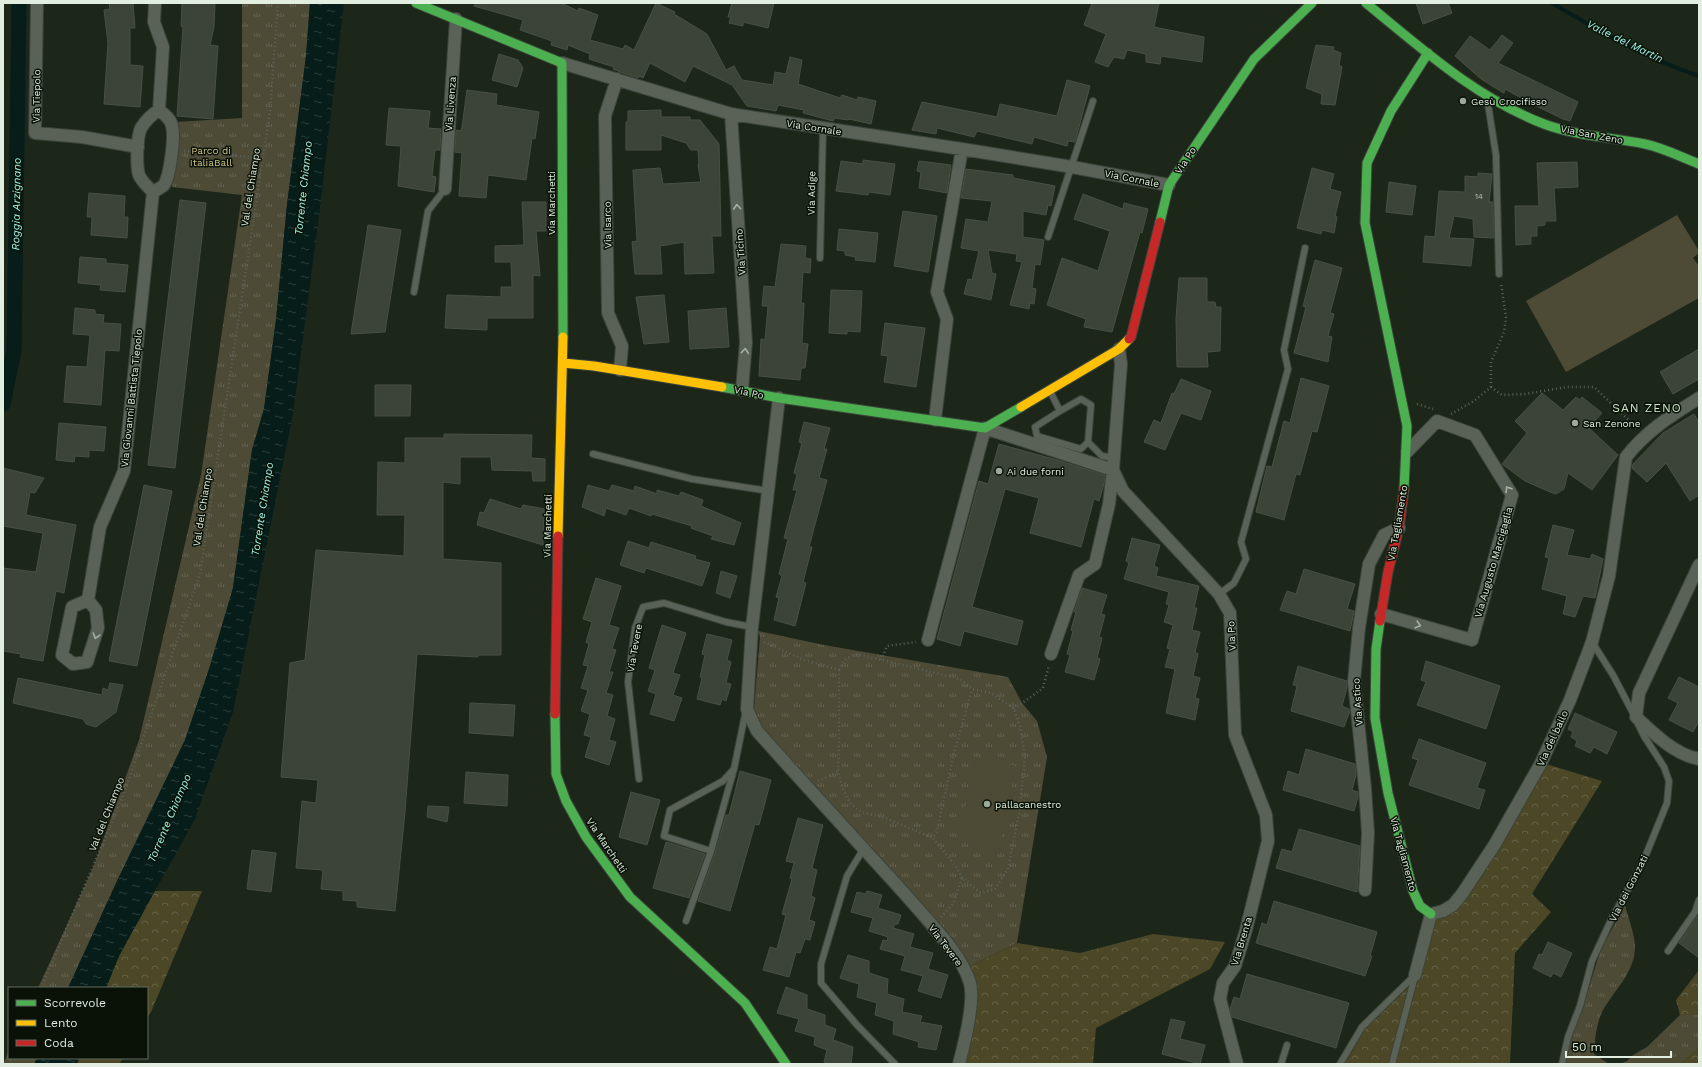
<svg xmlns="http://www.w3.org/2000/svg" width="1702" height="1067" font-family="'Work Sans',sans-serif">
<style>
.grass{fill:url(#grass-tufts)}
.forest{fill:url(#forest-crowns)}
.pitch{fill:#4d4a36}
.water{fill:url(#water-ripples)}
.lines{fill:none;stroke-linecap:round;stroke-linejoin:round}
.stream{stroke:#061d19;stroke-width:4}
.canal{stroke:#061d19;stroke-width:15}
.building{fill:#3c4337;stroke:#485043}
.lane-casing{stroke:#3b443a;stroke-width:8}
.street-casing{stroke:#3b443a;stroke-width:14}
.fast-casing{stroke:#3b443a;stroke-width:11}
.slow-casing{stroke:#3b443a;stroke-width:11}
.jam-casing{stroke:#3b443a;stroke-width:11}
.path{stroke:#5c635b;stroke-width:2.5;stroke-dasharray:1 3;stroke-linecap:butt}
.lane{stroke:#5a6258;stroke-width:6}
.street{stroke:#5a6258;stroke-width:12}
.fast{stroke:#4caf50;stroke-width:9}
.slow{stroke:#ffc107;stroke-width:9}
.jam{stroke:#c62828;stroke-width:9}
.oneway{stroke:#a5b0a3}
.poi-dot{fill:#9da99b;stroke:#0a1208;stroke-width:1.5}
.labels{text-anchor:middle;stroke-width:3;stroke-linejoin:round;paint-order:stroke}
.number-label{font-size:8px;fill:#b8c4b6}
.street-label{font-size:10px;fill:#e2efe0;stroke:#0a1208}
.poi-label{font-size:10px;fill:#e2efe0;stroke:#0a1208;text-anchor:start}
.park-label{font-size:10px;fill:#d2c385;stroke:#0a1208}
.water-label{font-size:11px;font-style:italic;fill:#a2f4e8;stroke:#0a1208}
.quarter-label{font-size:12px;letter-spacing:1px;fill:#cfe8ca;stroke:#0a1208}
</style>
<defs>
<pattern id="grass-tufts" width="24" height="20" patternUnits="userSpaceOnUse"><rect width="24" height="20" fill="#4d4a36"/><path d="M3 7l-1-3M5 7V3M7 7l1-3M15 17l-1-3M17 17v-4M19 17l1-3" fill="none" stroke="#666453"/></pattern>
<pattern id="forest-crowns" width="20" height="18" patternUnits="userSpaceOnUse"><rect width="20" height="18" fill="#4c4727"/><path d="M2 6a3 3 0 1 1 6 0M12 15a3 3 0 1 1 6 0" fill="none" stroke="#666246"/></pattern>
<pattern id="water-ripples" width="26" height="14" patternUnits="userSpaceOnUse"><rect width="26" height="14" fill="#061d19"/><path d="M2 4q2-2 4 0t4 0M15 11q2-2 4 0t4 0" fill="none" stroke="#2a3e3a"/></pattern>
</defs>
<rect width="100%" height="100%" fill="#1c271a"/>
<path class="grass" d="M242 3H310L306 56 287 205 276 320 264 409 252 450 233 588 210 666 185 740 118 879 68 988H38L93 868 139 740 201 475 242 195 172 187 177 128 176 122 242 118Z
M758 631 824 645 1008 677 1022 703 1037 721 1047 757 1017 943 960 971 826 806 752 733 760 637Z
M1625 905C1628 917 1635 935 1635 947 1635 973 1613 991 1602 1012 1596 1025 1595 1040 1594 1054L1609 1064H1565L1571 1038 1583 1006 1601 949Z
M1680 1015H1699V1048L1680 1064H1620L1627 1061 1633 1055 1647 1047Z
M9 1051V1058H37L34 1064H3Z"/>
<path class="forest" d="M1546 764 1602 781 1532 894 1551 912 1515 953 1510 1064H1343L1349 1057 1364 1030 1419 977 1434 918 1451 910Z
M154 891H202L151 1012 147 1018V988H106L119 956Z
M1153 934 1225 942 1210 969 1096 1028 1093 1064H958L969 1005 960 971 1017 943 1080 953Z
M1699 970V1015H1680L1676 1000Z
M1699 1048V1064H1680L1681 1063Z
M79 1058H123L119 1064H77Z"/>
<path class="pitch" d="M1677 215 1699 251V253L1693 258 1699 266V298L1566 372 1526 301Z
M976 758 1016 766 999 850 958 841Z"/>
<path class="water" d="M310 3H344L319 216 293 414 233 712 195 819 119 956 106 988H68L118 879 185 740 210 666 233 588 252 450 264 409 276 320 287 205 306 56Z
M37 1058H79L77 1064H34Z"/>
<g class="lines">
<path class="stream" d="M1552 3C1599 31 1647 59 1699 76"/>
<path class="canal" d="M3 404 14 351 19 3"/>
</g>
<path class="building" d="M109 3H133L135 28H130V65L143 66 140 107 104 104 108 43 104 10 110 9Z
M182 3H215L214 27 210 45 218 46 213 119 177 116 183 27 181 26Z
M475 3H561L578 11 579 8 598 15 590 40 623 49 625 45 634 50 656 3 675 12 674 14 707 34 726 70 734 66 742 80 773 85 775 72 786 74 790 57 802 60 798 84 840 98 842 95 857 100 858 97 876 101 871 124 849 119 848 120 835 118 833 121 803 113 804 110 778 105 776 111 747 106 732 85 693 66 685 82 650 63 643 78 639 76 638 78 623 73 613 69 614 67 589 59 590 54 568 45 567 50 551 45 552 41 520 30 523 20 474 6Z
M732 3H774L768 28 743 22V26L729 23 731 17H728Z
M1092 3H1159L1154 27 1204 37 1202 62 1161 56 1160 64 1146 62V54L1127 50 1124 59 1114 57 1108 67 1095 62 1106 34 1084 25Z
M1416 3H1448L1452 13 1423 24Z
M1502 35 1513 43 1498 63 1578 102 1570 121 1563 119 1530 103 1505 89 1504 93 1502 92 1481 79 1455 56 1470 36 1490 50Z
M1316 45 1334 47 1333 50 1341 53 1339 65 1342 67 1335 105 1321 104 1322 94 1306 88Z
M499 54 518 60 523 68 517 87 492 80Z
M1067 80 1090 86 1075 142 1068 141 1067 146 1034 137 1032 144 977 131 974 137 937 128 936 134 912 130 922 102 997 117 1000 104 1057 116Z
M467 90 497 94 496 105 539 112 535 139 532 138 526 180 488 175 486 198 459 196 462 153 455 152 456 130 461 131 462 127Z
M389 108 430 111 428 128 441 129 440 150H435L432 176 436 177 434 192 398 186 401 146 386 145Z
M661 110V117H690V120H700L719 144 721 236H712L714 273 685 274 684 242 660 246 662 274H635L632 242 637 241 633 170 660 168 663 184 701 182 698 165H699L698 150H691L686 143 661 135V150H626V122H628V111Z
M863 160 895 164 890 195 869 192 868 195 836 191 841 161 863 164Z
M919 161 951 165 947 193 919 188 921 172 917 171Z
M1577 162 1578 187 1554 188 1556 221H1545V225L1537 226V236H1531V244L1516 245 1515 206H1539L1537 163Z
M1312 168 1334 174 1330 189 1341 192 1335 216 1337 217 1334 233 1322 230 1321 234 1297 228Z
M966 169 1013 175V178L1055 186 1051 206 1048 205 1046 215 1023 211V237L1044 240 1040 265 1035 264 1032 288 1036 289 1034 304 1030 303 1029 309 1010 305 1022 262 1016 261 1017 254 988 250 992 273 996 274 991 300 964 294 968 279 972 280 979 251 961 248 966 219 988 222 992 201 961 198Z
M1478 173 1492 174 1489 202H1493L1494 238 1474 237 1473 219 1454 216 1449 238 1474 239 1471 266 1423 262 1425 236 1435 237 1439 191 1465 192V176L1478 177Z
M1389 182 1416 186 1412 215 1386 212Z
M89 193 125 196 124 217H128L127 238 91 235 92 217H87Z
M1083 194 1123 209 1124 203 1148 209 1142 233 1140 232 1112 332 1084 327 1086 319 1047 305 1062 258 1098 271 1110 231 1074 219Z
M180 200 206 203 175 468 148 465Z
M522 202H546V231H536L540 276 533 275V318H487V330L445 328 447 295 501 297V287H512L511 262H495V246L524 245Z
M903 211 937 216 928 272 894 266Z
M368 225 401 230 385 332 351 334Z
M839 229 878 233 875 262 855 260 856 257 845 255V251L837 250Z
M781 244 806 246 805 258 811 259 810 273 803 272 801 303H804L802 343 808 344 805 368H801L800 380 759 376 761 339 765 340 768 306H762L764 286 775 287Z
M80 257 106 259V263L128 265 125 292 100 290 101 285 78 283Z
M1315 260 1342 268 1330 313 1334 314 1328 336 1332 337 1328 362 1294 353 1306 307 1303 306Z
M1179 278H1207V302H1215L1216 307H1221L1220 351 1207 352 1208 367H1177L1176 319Z
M831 290 862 291 860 332 847 331V334L829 333Z
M664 295 669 342 644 344 636 297Z
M75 308 95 310V314L104 315 103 323 121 324 119 351 105 350 101 405 64 402 67 366 87 367 90 335 73 334Z
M726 308 729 347 690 349 688 311Z
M885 323 925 328 916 387 884 382 888 356 881 355Z
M1699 349V379L1673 394 1660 372Z
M1301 378 1329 386 1317 432 1312 431 1300 475 1296 474 1284 520 1256 512 1267 466 1272 467 1284 421 1290 423Z
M1181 379 1211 391 1201 420 1181 413 1165 450 1144 442 1154 420 1161 423 1172 393 1174 394Z
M375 385H411L410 416H375Z
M1542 393 1563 410 1576 397 1580 400 1582 397 1602 413 1589 428 1618 455 1592 490 1568 473 1564 489 1556 494 1550 492 1525 481 1502 464 1527 433 1515 421Z
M1694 414 1699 422V495L1690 501 1666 463 1647 482 1632 468 1633 464 1663 433Z
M804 422 830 428 824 449H827L819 478 827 480 809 547H812L803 582 806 583 795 626 774 620 779 598 776 597 782 576 779 574 788 539 784 538 797 490H793L797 475 794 473 802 443 799 442Z
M59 423 106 427 104 451 89 450V457L75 456 74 462 56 460Z
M444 434 532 435 531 458 545 459V481H533L532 471 492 470 491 457H460V484L443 482V559L501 563V655H478V657L417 654 405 812 395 911 357 907V901L343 900V891L321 889 323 870 296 868 302 801 316 803 318 780 281 777 290 663 305 660 316 550 404 556 405 515H377L378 462 405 463V438H444Z
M999 444 1057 460 1105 475 1104 484 1099 501 1094 499 1081 547 1030 533 1039 498 1005 489 972 607 1023 621 1017 645 964 631 960 646 937 639 979 481 988 484Z
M3 468 44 478 35 493 30 492 26 515 76 525 64 593 56 591 43 661 20 657 21 654 3 651V568L36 572 43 533 3 526Z
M144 485 172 491 137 666 109 661Z
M588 485 609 491 612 485 634 491 635 486 657 494V490L679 496 681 492 703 500 701 506 741 523 734 545 711 539 713 536 691 528 692 526 652 514 651 516 629 508 626 515 606 508 604 516 582 507Z
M490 499 521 509 523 505 544 509 543 545 477 525 480 512 484 513Z
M1553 525 1574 530 1567 555 1590 559 1592 554 1603 559 1595 598 1583 596 1575 617 1563 614 1567 596 1542 589 1549 558 1545 557Z
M1132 538 1160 545 1154 566 1158 568 1156 576 1199 586 1194 608H1197L1192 630 1200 632 1195 652 1198 654 1193 676 1200 678 1195 698 1199 699 1195 720 1166 713 1175 669 1165 667 1170 649 1167 648 1173 625 1164 622 1169 605 1166 604 1169 592 1124 579 1129 563 1126 561Z
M628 541 649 548 651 542 696 556 695 559 710 563 702 586 646 568 644 573 620 565Z
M1304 569 1355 584 1347 609 1354 611 1350 631 1280 610 1287 591 1296 594Z
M721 571 737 576 730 598 716 593Z
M596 578 621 586 609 625 619 628 612 649 616 650 609 672H613L606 693 613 695 607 716 615 719 609 740 616 742 609 765 585 757 591 737 584 735 590 714 581 711 588 690 581 688 588 666 583 665 589 644 586 642 592 622 583 619Z
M1082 588 1107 595 1101 614 1105 615 1099 637 1102 638 1097 658 1100 659 1094 680 1065 672 1070 655 1067 654 1073 631 1071 630 1076 612H1074Z
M662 625 686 633 673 673 680 675 673 695 682 698 674 721 650 714 656 694 648 691 655 670 649 668Z
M707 634 732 640 727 660 731 662 726 683 731 684 726 701 722 699 720 705 697 699 702 678 700 677 705 655 702 654Z
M1426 661 1500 686 1486 729 1417 705 1426 682 1421 680Z
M1298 666 1347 681V688L1342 706 1349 709 1350 711 1344 727 1291 711 1297 686 1293 685Z
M1679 677 1699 687V721L1693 732 1669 720 1678 703 1668 698Z
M18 678 102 695 103 688 108 690 110 683 123 685 116 712 96 727 86 724 83 719 13 703Z
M470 703 515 705 513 736 469 733Z
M1575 713 1617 732 1607 754 1594 747 1590 753 1575 746 1577 741 1571 737 1573 732 1568 729Z
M1419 739 1486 763 1477 788 1485 790 1479 809 1409 785 1418 760 1412 758Z
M1306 749 1355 764 1356 775 1352 790 1358 792V797L1354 811 1283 790 1288 771 1299 775Z
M740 771 771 780 759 825 755 824 730 911 698 901 715 853 726 815H729Z
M466 772 508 775 507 806 464 803Z
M631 792 660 800 647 845 619 837Z
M428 806 449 807 447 822 427 817Z
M798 818 823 825 812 868 817 870 811 896 815 898 809 920 815 922 810 940 805 939 800 953 796 952 789 977 763 970 770 947 777 949 786 915 782 914 792 879 790 878 794 863 786 861Z
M1299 829 1360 846 1357 892 1276 868 1282 849 1292 852Z
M666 842 705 854 689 898 653 888Z
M252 850 276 853 271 892 247 889Z
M867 891 882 895 878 908 901 915 898 924H895L893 928 914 934 910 947 933 953 928 969 948 975 941 998 918 991 923 976 901 970 905 956 880 949 883 940 887 941 888 937 869 931 873 918 851 912 857 892 866 894Z
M1274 901 1377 932 1370 956H1372L1365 976 1256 943 1262 923 1267 925Z
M1699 914V958L1679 943Z
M1548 942 1572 953 1561 977 1553 973 1551 977 1533 968 1539 954 1542 955Z
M848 955 869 961V973L888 979 887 994 904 999 902 1012 922 1016 920 1022 942 1026 936 1050 918 1047 919 1042 893 1034 894 1021 875 1015 877 1003 857 997 859 984 840 978Z
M1247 974 1349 1003 1336 1048 1232 1017 1230 1009 1234 997 1240 999Z
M786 987 807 995V1009L825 1015V1025L836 1029 833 1040 853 1047 851 1064H831L824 1062 827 1050 814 1045 815 1037 795 1031 799 1019 777 1013Z
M1171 1019 1185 1022 1180 1039 1205 1045 1200 1064 1162 1054Z"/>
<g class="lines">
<g class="lane-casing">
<path id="lane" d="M1487 98 1496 155 1499 274
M1048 237 1093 101
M820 258 823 128
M414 292 428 211 445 189
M1050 391 1060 411 1081 399 1091 405 1088 442 1081 449 1037 436 1035 427 1060 411
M1088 442 1102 456 1114 458
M593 454 692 479 769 491
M1219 594 1234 583 1246 559 1241 542 1288 369 1284 350 1305 248
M1592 642 1613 675 1634 715
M734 769 711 851 664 836 670 810 723 781 734 769 746 710
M639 779 628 682 635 628 643 607 664 603 726 622 752 627
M864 848 847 876 821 964V983L857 1025 895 1064
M686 921 711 851
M1668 951 1695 912 1699 900
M1281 1064 1287 1045
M1340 1064 1362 1027 1415 975
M1392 1064 1415 976
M1562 1064 1568 1037 1580 1006 1592 961 1612 918 1643 862 1667 803 1669 781 1664 767 1644 736 1638 724"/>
</g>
<g class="street-casing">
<path id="street" d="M37 3 35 133 82 137 138 147
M562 63 731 114 962 149 1072 167 1169 185
M617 79 605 116 608 313 622 346 620 370
M731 114 746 342 742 390
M445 189 456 19
M153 192C148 187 142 182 139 175 136 166 137 136 141 128 146 120 151 115 159 110L163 47 154 22 155 3
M1119 349 1121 364 1113 470 1123 491 1219 594 1230 613 1235 735 1266 815 1268 841 1246 930 1235 966 1223 983 1220 999 1237 1064
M779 398 752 627 747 709 757 731C805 785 855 839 904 893 925 918 961 952 970 983 975 1002 964 1045 959 1064
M935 420 947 319 937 292 962 149
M1699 565 1639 693 1636 717C1653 733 1675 755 1699 759
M88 600 72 607 62 655 73 664 87 662 98 628 96 610 88 600 100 527 124 471 153 192C156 190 161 188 164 185 170 176 175 137 172 126 171 119 164 114 159 110
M1381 614 1472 640 1512 495 1475 435 1437 421 1407 452
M928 640 985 428 1113 470 1109 504 1095 564 1079 575 1051 654
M1365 890 1368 833 1365 788 1354 681 1359 628 1369 564 1384 535 1399 528
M1415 975 1431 914 1443 911 1453 905 1462 894 1495 844 1541 763 1570 700 1592 642 1609 576 1626 457C1646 431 1672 415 1699 398"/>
</g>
<g class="fast-casing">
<path id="fast" d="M416 3 562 63 563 337
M1366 3C1421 48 1476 98 1544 124 1576 136 1611 137 1645 144 1664 148 1681 157 1699 164
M1160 222 1169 185 1254 59 1312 3
M722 387 779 398 985 428 1021 407
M1404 489 1407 426 1365 223 1367 163 1391 111 1428 53
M1380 621 1376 649 1375 718 1388 793 1413 891 1420 906 1431 914
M555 714 556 774 566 801 586 837 630 897 745 1003 786 1064"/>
</g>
<g class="slow-casing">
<path id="slow" d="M563 363 594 366 722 387
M1021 407 1119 349 1129 339
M558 536 563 337"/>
</g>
<g class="jam-casing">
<path id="jam" d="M1129 339 1131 337 1160 222
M1380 621 1388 572 1399 528 1404 489
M555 714 558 536"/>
</g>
<path class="path" d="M184 151 231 155 263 159
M1491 387 1502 395 1525 394 1567 387H1594L1636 427
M1491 387V362L1504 332 1506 318 1501 283
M1417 404 1433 409
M1451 414 1474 401 1491 387
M764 642 804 660 839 670V744L838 772 843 790 850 803 861 812 888 819 933 838
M881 660 887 646 916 642
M839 670C843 660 847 657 857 654L960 679 972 689 991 693 1014 709 1020 726 1025 758 1019 813 1008 869 995 889 981 893 962 878 953 904 941 917
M1014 709 1043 688 1049 665
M818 781 838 772
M962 878 957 868 933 838 937 831 953 757 972 689
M41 988 123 796 200 574 270 111 278 3
M8 1064 11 1058"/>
<use href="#lane" class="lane"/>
<use href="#street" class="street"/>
<use href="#fast" class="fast"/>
<use href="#slow" class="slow"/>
<use href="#jam" class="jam"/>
</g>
<defs><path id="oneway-chevron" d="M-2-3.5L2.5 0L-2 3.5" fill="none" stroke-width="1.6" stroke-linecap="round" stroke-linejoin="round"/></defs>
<g class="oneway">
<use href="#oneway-chevron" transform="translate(737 207) rotate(-94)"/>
<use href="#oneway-chevron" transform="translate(745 351) rotate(-85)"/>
<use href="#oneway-chevron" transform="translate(1508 489) rotate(-122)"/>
<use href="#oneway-chevron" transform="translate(1418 625) rotate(16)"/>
<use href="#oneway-chevron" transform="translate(96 636) rotate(107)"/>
</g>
<g class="poi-dot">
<circle cx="1463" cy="101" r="4"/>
<circle cx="1575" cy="423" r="4"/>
<circle cx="999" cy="471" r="4"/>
<circle cx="987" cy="804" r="4"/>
</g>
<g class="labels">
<g class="number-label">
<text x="1479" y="199">14</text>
</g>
<g class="street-label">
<text transform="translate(36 96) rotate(-89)" y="4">Via Tiepolo</text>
<text transform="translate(450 104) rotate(-86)" y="4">Via Livenza</text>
<text transform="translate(814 127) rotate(9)" y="4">Via Cornale</text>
<text transform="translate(1592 134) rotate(11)" y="4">Via San Zeno</text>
<text transform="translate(1185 160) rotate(-57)" y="4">Via Po</text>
<text transform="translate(1132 178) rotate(11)" y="4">Via Cornale</text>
<text transform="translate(250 187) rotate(-81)" y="4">Val del Chiampo</text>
<text transform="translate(811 193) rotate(-89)" y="4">Via Adige</text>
<text transform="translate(551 203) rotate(-90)" y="4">Via Marchetti</text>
<text transform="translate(607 225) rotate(-91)" y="4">Via Isarco</text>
<text transform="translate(740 252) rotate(-94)" y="4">Via Ticino</text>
<text transform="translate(749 392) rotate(12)" y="4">Via Po</text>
<text transform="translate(131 398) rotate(-84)" y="4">Via Giovanni Battista Tiepolo</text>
<text transform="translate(202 507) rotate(-81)" y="4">Val del Chiampo</text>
<text transform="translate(1397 523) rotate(-80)" y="4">Via Tagliamento</text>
<text transform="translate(547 526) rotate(-89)" y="4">Via Marchetti</text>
<text transform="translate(1493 562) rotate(-74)" y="4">Via Augusto Marcigaglia</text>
<text transform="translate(1231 636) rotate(-93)" y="4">Via Po</text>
<text transform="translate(634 648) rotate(-80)" y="4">Via Tevere</text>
<text transform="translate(1357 702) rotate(-94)" y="4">Via Astico</text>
<text transform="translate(1552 738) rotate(-65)" y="4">Via del ballo</text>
<text transform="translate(106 814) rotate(-68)" y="4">Val del Chiampo</text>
<text transform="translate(607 845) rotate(56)" y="4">Via Marchetti</text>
<text transform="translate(1404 854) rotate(75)" y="4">Via Tagliamento</text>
<text transform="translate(1628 888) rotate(-63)" y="4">Via dei Gonzati</text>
<text transform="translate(1241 941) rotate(-73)" y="4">Via Brenta</text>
<text transform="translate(946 945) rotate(53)" y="4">Via Tevere</text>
</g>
<g class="poi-label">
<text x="1471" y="105">Gesù Crocifisso</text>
<text x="1583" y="427">San Zenone</text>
<text x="1007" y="475">Ai due forni</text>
<text x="995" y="808">pallacanestro</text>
</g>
<g class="park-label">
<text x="211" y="154">Parco di<tspan x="211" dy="12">ItaliaBall</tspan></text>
</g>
<g class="water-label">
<text transform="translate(1625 41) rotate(26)" y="4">Valle del Martin</text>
<text transform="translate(303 188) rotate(-84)" y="4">Torrente Chiampo</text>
<text transform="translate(16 204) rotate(-89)" y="4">Roggia Arzignano</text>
<text transform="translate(262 509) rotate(-81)" y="4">Torrente Chiampo</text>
<text transform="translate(169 818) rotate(-67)" y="4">Torrente Chiampo</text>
</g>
<g class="quarter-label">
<text x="1647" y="412">SAN ZENO</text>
</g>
</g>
<rect width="1702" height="1067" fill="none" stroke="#e2efe0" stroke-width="8"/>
<rect x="8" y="987" width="140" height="72" fill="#0a1208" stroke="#606a5e"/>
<rect x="16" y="1000" width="20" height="6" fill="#4caf50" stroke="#606a5e"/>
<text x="44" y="1007" font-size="12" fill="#e2efe0">Scorrevole</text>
<rect x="16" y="1020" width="20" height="6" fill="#ffc107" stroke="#606a5e"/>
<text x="44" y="1027" font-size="12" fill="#e2efe0">Lento</text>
<rect x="16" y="1040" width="20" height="6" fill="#c62828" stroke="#606a5e"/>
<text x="44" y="1047" font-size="12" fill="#e2efe0">Coda</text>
<path d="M1566 1051v6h105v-6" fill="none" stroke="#e2efe0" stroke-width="2"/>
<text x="1572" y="1051" font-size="12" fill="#e2efe0" stroke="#0a1208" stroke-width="3" paint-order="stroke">50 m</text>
</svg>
